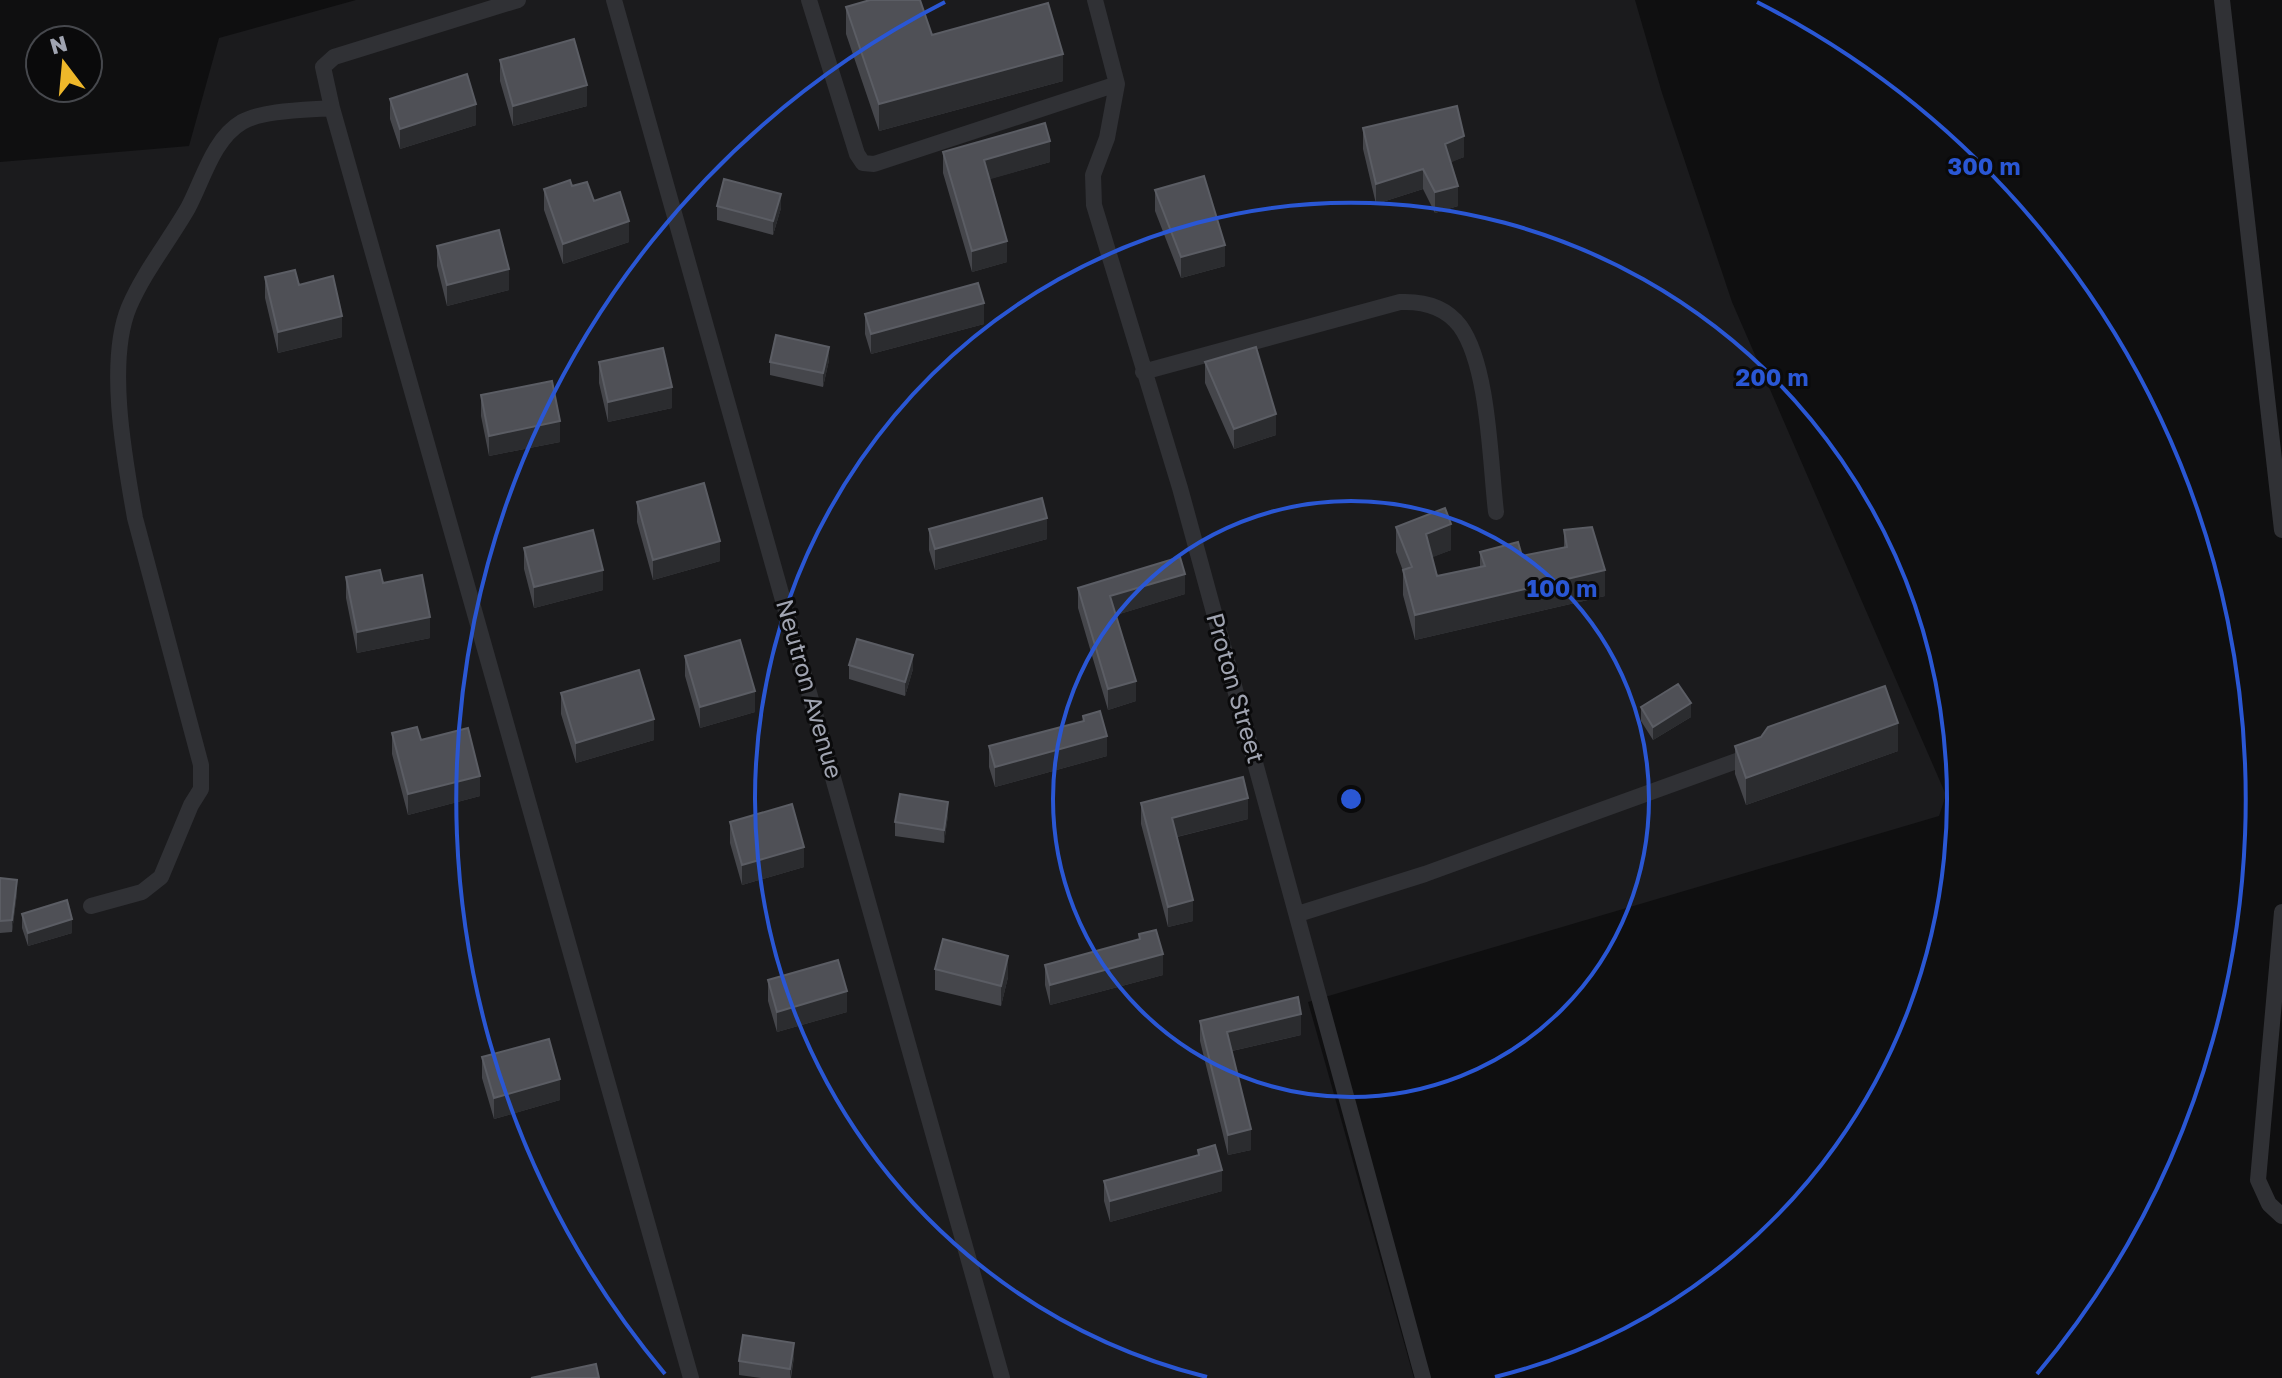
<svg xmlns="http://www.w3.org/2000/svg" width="2282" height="1378" font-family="'Golos Text',sans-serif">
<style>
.built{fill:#1b1b1d}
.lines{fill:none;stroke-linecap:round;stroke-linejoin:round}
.street{stroke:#303135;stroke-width:16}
.wall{fill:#45464b}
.shaded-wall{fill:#2b2c2f}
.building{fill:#4f5056;stroke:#5b5d64;stroke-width:2}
.ring{fill:none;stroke:#2a57d4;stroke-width:4}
.labels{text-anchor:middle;stroke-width:6;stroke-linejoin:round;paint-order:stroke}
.street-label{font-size:24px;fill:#a0a4b1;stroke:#0a0a0b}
.centre{fill:#2a57d4;stroke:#0a0a0b;stroke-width:4}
.ring-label{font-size:24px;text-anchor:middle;font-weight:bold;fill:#2a57d4;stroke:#0a0a0b;stroke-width:6;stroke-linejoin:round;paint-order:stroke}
</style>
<rect width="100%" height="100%" fill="#0f0f10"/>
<path class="built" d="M356 0H1635L1662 93 1732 302 1946 795 1939 816 1308 1002 1414 1378H0V162L189 146 219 38Z"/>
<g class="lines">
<path class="street" d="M518 0 334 57 323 67 332 108 691 1378
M614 0 1002 1378
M809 0 857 154 863 163 874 164 1117 84
M1095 0 1117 84 1107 138 1093 175 1094 205 1180 488 1423 1378
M2222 0 2282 530
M1143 372 1400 302C1423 301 1445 306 1460 326 1489 366 1490 462 1496 512
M91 906 142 892 161 877 191 805 201 789V765L135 518C125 461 106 362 129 307 144 272 169 241 188 208 203 180 213 139 242 122 263 110 307 110 332 108
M2282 912 2258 1180 2269 1204 2282 1216
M1298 914 1425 874 1753 755"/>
</g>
<path class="wall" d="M846 7 1063 81 879 131 846 34Z
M500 60 587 106 513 126 500 81Z
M390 99 476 125 400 149 390 119Z
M1363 128 1464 157 1450 162 1458 206 1435 213 1423 189 1376 204 1363 149Z
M943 152 1050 162 989 179 1007 262 972 272 943 173Z
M572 186 629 242 563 264 544 210V189Z
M1155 190 1225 266 1181 278 1155 211Z
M717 206 781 208 773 235 717 220Z
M437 246 509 290 447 306 437 266Z
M265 277 299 285 342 337 278 353 265 298Z
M865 314 984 324 871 354 865 334Z
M829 360 823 387 770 375V362Z
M599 362 672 408 608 422 599 383Z
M1205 362 1276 435 1234 449 1205 383Z
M481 395 560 442 489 456 481 416Z
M637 502 720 561 653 580 637 522Z
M1396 527 1451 550 1432 557 1437 576 1480 567V552L1522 556 1564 547V530L1605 596 1415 640 1403 595V571L1396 552Z
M929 529 1047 539 935 570 929 550Z
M524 548 603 590 534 608 524 569Z
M346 577 383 583 430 638 357 653 346 598Z
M1078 588 1185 594 1116 615 1136 701 1108 710 1078 608Z
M685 656 755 712 700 728 685 676Z
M849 665 913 669 905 696 849 679Z
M561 693 654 740 576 763 561 714Z
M1641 707 1691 717 1653 740 1641 721Z
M1083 716 1107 756 995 787 989 767V746L1083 721Z
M392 733 421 740 480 796 408 815 392 754Z
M1735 746 1898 751 1746 805 1735 774Z
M1141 803 1248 819 1177 837 1193 921 1168 927 1141 824Z
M948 815 944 843 895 836V822Z
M730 822 804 867 742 885 730 843Z
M0 878 17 893 12 932 0 933Z
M22 914 72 933 28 946 22 928Z
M1139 934 1163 975 1050 1005 1045 985V965L1139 939Z
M935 969 1008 977 1001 1006 935 990Z
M768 980 847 1012 777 1032 768 1001Z
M1200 1021 1301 1035 1232 1051 1251 1150 1228 1155 1200 1041Z
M482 1057 560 1100 494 1119 482 1078Z
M1198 1150 1222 1191 1110 1222 1104 1201V1181L1198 1156Z
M794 1357 791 1378H761L739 1375V1361Z"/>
<path class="shaded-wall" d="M1063 54V81L879 131V104Z
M587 85V106L513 126V106Z
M476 104V125L400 149V129Z
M1464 136V157L1445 165V144Z
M1050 141V162L984 181V160Z
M1423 169V189L1376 204V184Z
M1458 186V206L1435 213V192Z
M781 194V208L773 235V221Z
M629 221V242L563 264V244Z
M1007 241V262L972 272V251Z
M1225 245V266L1181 278V257Z
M509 269V290L447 306V285Z
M984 303V324L871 354V334Z
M342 316V337L278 353V332Z
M829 347V360L823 387V373Z
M672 387V408L608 422V402Z
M1276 414V435L1234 449V429Z
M560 421V442L489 456V436Z
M1047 518V539L935 570V549Z
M1451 524V550L1426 560V534Z
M720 541V561L653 580V560Z
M603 570V590L534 608V587Z
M1605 570V596L1415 640V615Z
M1185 574V594L1110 617V596Z
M430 617V638L357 653V632Z
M913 655V669L905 696V682Z
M1136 681V701L1108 710V689Z
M755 691V712L700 728V707Z
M1691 703V717L1653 740V727Z
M654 719V740L576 763V743Z
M1898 723V751L1746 805V778Z
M1107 736V756L995 787V767Z
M480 776V796L408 815V794Z
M1248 798V819L1172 838V818Z
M948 802V815L944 843V830Z
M804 847V867L742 885V865Z
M17 880V893L12 932V920Z
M1193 900V921L1168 927V907Z
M72 919V933L28 946V933Z
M1163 954V975L1050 1005V985Z
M1008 956V977L1001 1006V986Z
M847 991V1012L777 1032V1012Z
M1301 1014V1035L1227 1052V1032Z
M560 1079V1100L494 1119V1098Z
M1251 1129V1150L1228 1155V1135Z
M1222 1170V1191L1110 1222V1201Z
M794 1343V1357L790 1378V1369Z"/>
<path class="building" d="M870 0H920L932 35 1048 3 1063 54 879 104 846 7Z
M574 39 587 85 513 106 500 60Z
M467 74 476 104 400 129 390 99Z
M1457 106 1464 136 1445 144 1458 186 1435 192 1423 169 1376 184 1363 128Z
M1045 123 1050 141 984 160 1007 241 972 251 943 152Z
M1204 176 1225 245 1181 257 1155 190Z
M724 179 781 194 773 221 717 206Z
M570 180 572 186 587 182 594 201 620 192 629 221 563 244 544 189Z
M499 230 509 269 447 285 437 246Z
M295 270 299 285 333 276 342 316 278 332 265 277Z
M978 283 984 303 871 334 865 314Z
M776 335 829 347 823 373 770 362Z
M1256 347 1276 414 1234 429 1205 362Z
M663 348 672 387 608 402 599 362Z
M552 381 560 421 489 436 481 395Z
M704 483 720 541 653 560 637 502Z
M1042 498 1047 518 935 549 929 529Z
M1445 508 1451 524 1426 534 1437 576 1485 566 1480 552 1518 542 1522 556 1567 547 1564 530 1592 527 1605 570 1415 615 1403 570 1412 567 1396 527Z
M593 530 603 570 534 587 524 548Z
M1180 557 1185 574 1110 596 1136 681 1108 689 1078 588Z
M380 570 383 583 422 575 430 617 357 632 346 577Z
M857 639 913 655 905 682 849 665Z
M740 640 755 691 700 707 685 656Z
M639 670 654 719 576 743 561 693Z
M1678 684 1691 703 1653 727 1641 707Z
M1885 686 1898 723 1746 778 1735 746 1761 737 1768 727Z
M1100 711 1107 736 995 767 989 746 1084 721 1083 716Z
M417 727 421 740 468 728 480 776 408 794 392 733Z
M1243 777 1248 798 1172 818 1193 900 1168 907 1141 803Z
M900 794 948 802 944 830 895 822Z
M792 804 804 847 742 865 730 822Z
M0 878 17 880 12 920 0 921Z
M67 900 72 919 28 933 22 914Z
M1156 930 1163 954 1050 985 1045 965 1140 939 1139 934Z
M943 939 1008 956 1001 986 935 969Z
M838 960 847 991 777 1012 768 980Z
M1298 997 1301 1014 1227 1032 1251 1129 1228 1135 1200 1021Z
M549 1039 560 1079 494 1098 482 1057Z
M1215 1145 1222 1170 1110 1201 1104 1181 1199 1155 1198 1150Z
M743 1335 794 1343 790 1369 739 1361Z
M596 1364 599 1378H531Z"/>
<g class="ring">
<circle cx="1351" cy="799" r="298"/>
<path d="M1207 1377A596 596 0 1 1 1495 1377"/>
<path d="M665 1374A895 895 0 0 1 945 2M1757 2A895 895 0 0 1 2037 1374"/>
</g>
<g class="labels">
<g class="street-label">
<text transform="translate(1235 688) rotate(74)" y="8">Proton Street</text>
<text transform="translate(809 689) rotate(74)" y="8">Neutron Avenue</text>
</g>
</g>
<circle cx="1351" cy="799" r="12" class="centre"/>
<g class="ring-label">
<text x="1984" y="175">300 m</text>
<text x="1772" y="386">200 m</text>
<text x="1562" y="597">100 m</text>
</g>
<g transform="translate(64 64) rotate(344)"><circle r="38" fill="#0a0a0b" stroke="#46484d" stroke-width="2"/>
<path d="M0-6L14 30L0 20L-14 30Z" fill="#eeb72a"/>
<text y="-12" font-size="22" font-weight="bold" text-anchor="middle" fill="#a0a4b1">N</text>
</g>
</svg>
